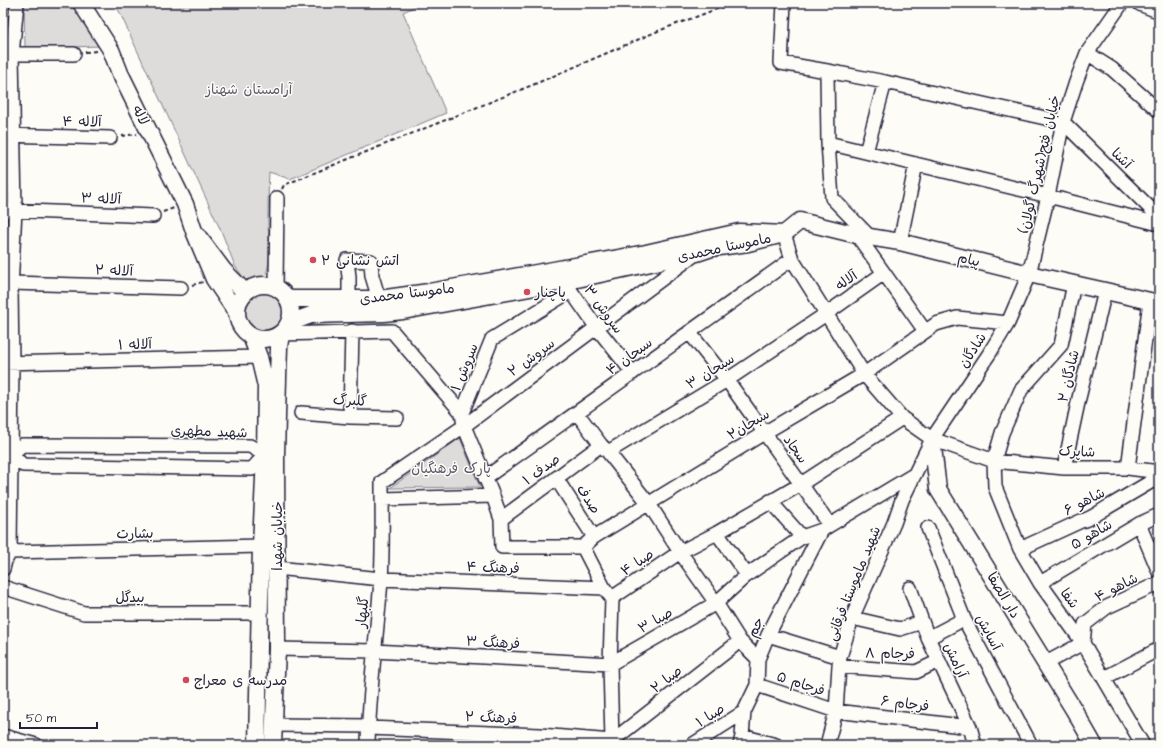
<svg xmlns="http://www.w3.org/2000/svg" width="1162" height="748" font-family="'Architects Daughter','Playpen Sans Arabic',sans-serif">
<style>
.green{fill:#dddcdb;stroke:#807f8b}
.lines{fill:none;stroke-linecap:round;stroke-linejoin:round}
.minor-casing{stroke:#22223b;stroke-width:16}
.major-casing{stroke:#22223b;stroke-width:19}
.path{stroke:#22223b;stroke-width:2;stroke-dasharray:4 3;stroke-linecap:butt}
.minor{stroke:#fdfcf7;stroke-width:13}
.major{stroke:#fdfcf7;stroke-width:16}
.poi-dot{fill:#d1495b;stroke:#fdfcf7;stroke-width:1.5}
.labels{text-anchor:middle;stroke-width:3;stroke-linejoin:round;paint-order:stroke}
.park-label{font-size:14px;fill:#5a5a6b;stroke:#fdfcf7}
.street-label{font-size:14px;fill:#22223b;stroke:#fdfcf7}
.poi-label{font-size:14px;fill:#22223b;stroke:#fdfcf7;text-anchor:start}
</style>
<rect width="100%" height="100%" fill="#fdfcf7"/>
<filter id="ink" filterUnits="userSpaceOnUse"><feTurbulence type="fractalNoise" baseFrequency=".025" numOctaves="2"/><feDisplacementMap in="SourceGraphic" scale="8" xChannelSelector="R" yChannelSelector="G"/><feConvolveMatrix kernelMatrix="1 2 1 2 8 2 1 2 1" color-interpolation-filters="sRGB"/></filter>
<g filter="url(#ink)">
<path class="green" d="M112 3H423L403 12 446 113 290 179 269 172C268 190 268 207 268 225 269 242 272 263 264 279L258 281 245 280 235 266 222 233 119 11Z
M24 5 80 9 101 46 40 48H25Z
M245 312a19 19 0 1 1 38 0a19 19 0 1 1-38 0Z
M460 438 480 487 390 488Z"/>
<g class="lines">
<g class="minor-casing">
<path id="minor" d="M784 3 781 63 827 71 885 82 1063 122 1159 217
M1087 53 1112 69 1159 111
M5 54H74
M827 71 828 143 832 198 870 237
M3 135 110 138
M828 143 1048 196 1159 224
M866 152 885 82
M3 210 153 216
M784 234 792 259 864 374 902 418 932 439 994 461 1064 468H1128L1159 472
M857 235 925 331
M900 242 916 164
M11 283 181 288
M569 284 571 291 597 328 633 373
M1074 284 1061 345 1021 390 1002 433 994 461 995 487 1020 549 1040 583 1083 643 1143 745
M276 287 277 198
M571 291 492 339 462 413 464 426 493 496 501 519 502 547H583L594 537 764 433 864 374 936 324 957 318 1008 323
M349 300V277L347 260 371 261 372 276 379 299
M689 332 727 380 830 525
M281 334 392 331 462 413
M3 363 259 357
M301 413 350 417 397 418
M577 413 601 445 608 452 649 504 680 552 716 603 740 641 758 659
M350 417 352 331
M22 445 250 446 265 455 252 469 23 465 11 455Z
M608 452 727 380 826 314 884 273
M1064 468 1079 398 1105 291
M1128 468 1150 301
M485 478 792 259
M556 478 594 537
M382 499 493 496
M770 501 802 537
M501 519 601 445
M1139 524 1159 572
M928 528 964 619 1031 745
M717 533 747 575
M583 547 604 588 612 598 610 664 612 741 614 745
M1020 549 1081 521C1092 519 1099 512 1108 507 1125 497 1142 487 1159 477
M10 552 261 546
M277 568 381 579 604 588
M3 569 5 561 10 552 12 364 11 288 15 210 12 54 17 3
M1040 583 1139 524 1159 515
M3 587 84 613H260
M910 588 928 638 970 727 975 745
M612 598 680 552 717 533 801 484 902 418
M852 618 900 629 922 622
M768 635 840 657
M928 638 964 619
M277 649 374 651 610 664 716 603 747 575 802 537 822 530 830 525 915 474
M1046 663 1083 643 1085 624 1107 607 1159 583
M839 666 916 672 939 661
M1104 678 1159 649
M757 685 836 711 970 727
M273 725 368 726
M369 728 540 735 612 741 740 641
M3 736 36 745
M742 736 776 745
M368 745C369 690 377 635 381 580 383 547 382 514 382 482L464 426 694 255
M692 745 744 712
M740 745 742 736 744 712 757 685 758 659 768 635 822 530
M827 745 836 711 839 666 840 657 852 618 894 523 902 500 932 439 989 354 1008 323 1029 274 1048 196 1063 122 1076 82 1087 53 1122 3"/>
</g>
<g class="major-casing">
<path id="major" d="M81 3 111 50 120 73 185 204 194 231
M1141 3 1159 10
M784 234 800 221 857 235 900 242 1029 274 1159 303
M237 312a27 27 0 1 1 54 0a27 27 0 1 1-54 0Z
M288 299H379L429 292 548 271 646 253 739 232 784 234 748 243 712 248 697 253 568 281 403 311 384 313 311 315 289 323
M237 313 214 279 194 231 224 271 245 292
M251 336 259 357 266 386 265 455 261 546 257 745
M932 439 938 489 1074 710 1094 745
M273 745 277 649 276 455 278 378 279 347 281 334 286 328"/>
</g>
<path class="path" d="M85 52 97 51
M122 136 137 134
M282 189 284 185 535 84 658 31 733 3
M163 212 174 208
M192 285 203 282"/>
<use href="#minor" class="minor"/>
<use href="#major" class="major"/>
</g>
</g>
<g class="poi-dot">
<circle cx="313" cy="260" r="4"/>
<circle cx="527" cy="292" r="4"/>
<circle cx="186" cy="680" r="4"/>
</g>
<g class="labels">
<g class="park-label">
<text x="249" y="94">آرامستان شهناز</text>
<text x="451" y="473">پارک فرهنگیان</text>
</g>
<g class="street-label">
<text transform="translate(141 115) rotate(64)" y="5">لاله</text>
<text transform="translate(82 121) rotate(1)" y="5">آلاله ۴</text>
<text transform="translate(1122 158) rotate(45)" y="5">آشنا</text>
<text transform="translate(1039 164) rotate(-77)" y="5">خیابان فتح(شهرگ گولان)</text>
<text transform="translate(101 198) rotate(2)" y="5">آلاله ۳</text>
<text transform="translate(724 247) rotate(-12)" y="5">ماموستا محمدی</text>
<text transform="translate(969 259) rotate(14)" y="5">پیام</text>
<text transform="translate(114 270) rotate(2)" y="5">آلاله ۲</text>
<text transform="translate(846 280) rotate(-35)" y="5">آلاله</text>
<text transform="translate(407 293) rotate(-7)" y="5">ماموستا محمدی</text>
<text transform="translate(604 309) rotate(54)" y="5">سروش ۳</text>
<text transform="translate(135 344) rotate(-2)" y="5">آلاله ۱</text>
<text transform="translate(972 350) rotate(-57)" y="5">شادگان</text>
<text transform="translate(629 356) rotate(-36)" y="5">سبحان ۴</text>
<text transform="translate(531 357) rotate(-36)" y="5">سروش ۲</text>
<text transform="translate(464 367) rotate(-68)" y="5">سروش ۱</text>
<text transform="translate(710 371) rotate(-32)" y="5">سبحان ۳</text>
<text transform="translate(1068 376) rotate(-77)" y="5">شادگان ۲</text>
<text transform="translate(350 400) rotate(3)" y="5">گلبرگ</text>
<text transform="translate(748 424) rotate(-31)" y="5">سبحان۲</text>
<text transform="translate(209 431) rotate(2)" y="5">شهید مطهری</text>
<text transform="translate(796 449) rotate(54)" y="5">سجاد</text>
<text transform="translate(1077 451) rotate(2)" y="5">شاپرک</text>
<text transform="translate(541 469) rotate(-36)" y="5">صدف ۱</text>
<text transform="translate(589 499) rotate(57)" y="5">صدف</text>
<text transform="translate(1084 501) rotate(-27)" y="5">شاهو ۶</text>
<text transform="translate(135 533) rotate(-1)" y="5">بشارت</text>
<text transform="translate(1091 534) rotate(-30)" y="5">شاهو ۵</text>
<text transform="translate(277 536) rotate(-90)" y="5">خیابان شهدا</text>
<text transform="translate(637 562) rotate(-34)" y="5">صبا ۴</text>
<text transform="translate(493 567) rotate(2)" y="5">فرهنگ ۴</text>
<text transform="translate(853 583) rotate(-68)" y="5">شهید ماموستا فرقانی</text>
<text transform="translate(1116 587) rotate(-27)" y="5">شاهو ۴</text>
<text transform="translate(1004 595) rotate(59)" y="5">دار الصفا</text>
<text x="130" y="602">بیدگل</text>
<text transform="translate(1070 598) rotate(54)" y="5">شفا</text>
<text transform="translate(362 612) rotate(-84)" y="5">گلبهار</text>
<text transform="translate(655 620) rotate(-30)" y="5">صبا ۳</text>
<text transform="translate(755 627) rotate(-65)" y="5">جم</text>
<text transform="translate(989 632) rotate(62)" y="5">آسایش</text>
<text transform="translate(493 642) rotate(3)" y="5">فرهنگ ۳</text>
<text transform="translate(890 653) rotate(1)" y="5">فرجام ۸</text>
<text transform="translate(956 660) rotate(65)" y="5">آرامش</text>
<text transform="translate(666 679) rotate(-38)" y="5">صبا ۲</text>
<text transform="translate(801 683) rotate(18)" y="5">فرجام ۵</text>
<text transform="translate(905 703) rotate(7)" y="5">فرجام ۶</text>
<text transform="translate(710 715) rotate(-33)" y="5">صبا ۱</text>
<text transform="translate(491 717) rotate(2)" y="5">فرهنگ ۲</text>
</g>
<g class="poi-label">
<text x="321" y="265">اتش نشانی ۲</text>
<text x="535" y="297">پاچنار</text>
<text x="194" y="685">مدرسه ی معراج</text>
</g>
</g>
<rect width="1162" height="748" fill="none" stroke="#fdfcf7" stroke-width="16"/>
<rect x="8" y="8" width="1146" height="732" fill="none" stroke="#22223b" stroke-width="1.5" filter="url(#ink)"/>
<path d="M20 722v6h77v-6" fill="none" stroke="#22223b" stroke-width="2"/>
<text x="26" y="722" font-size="12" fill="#22223b" stroke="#fdfcf7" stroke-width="3" paint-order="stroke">50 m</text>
</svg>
